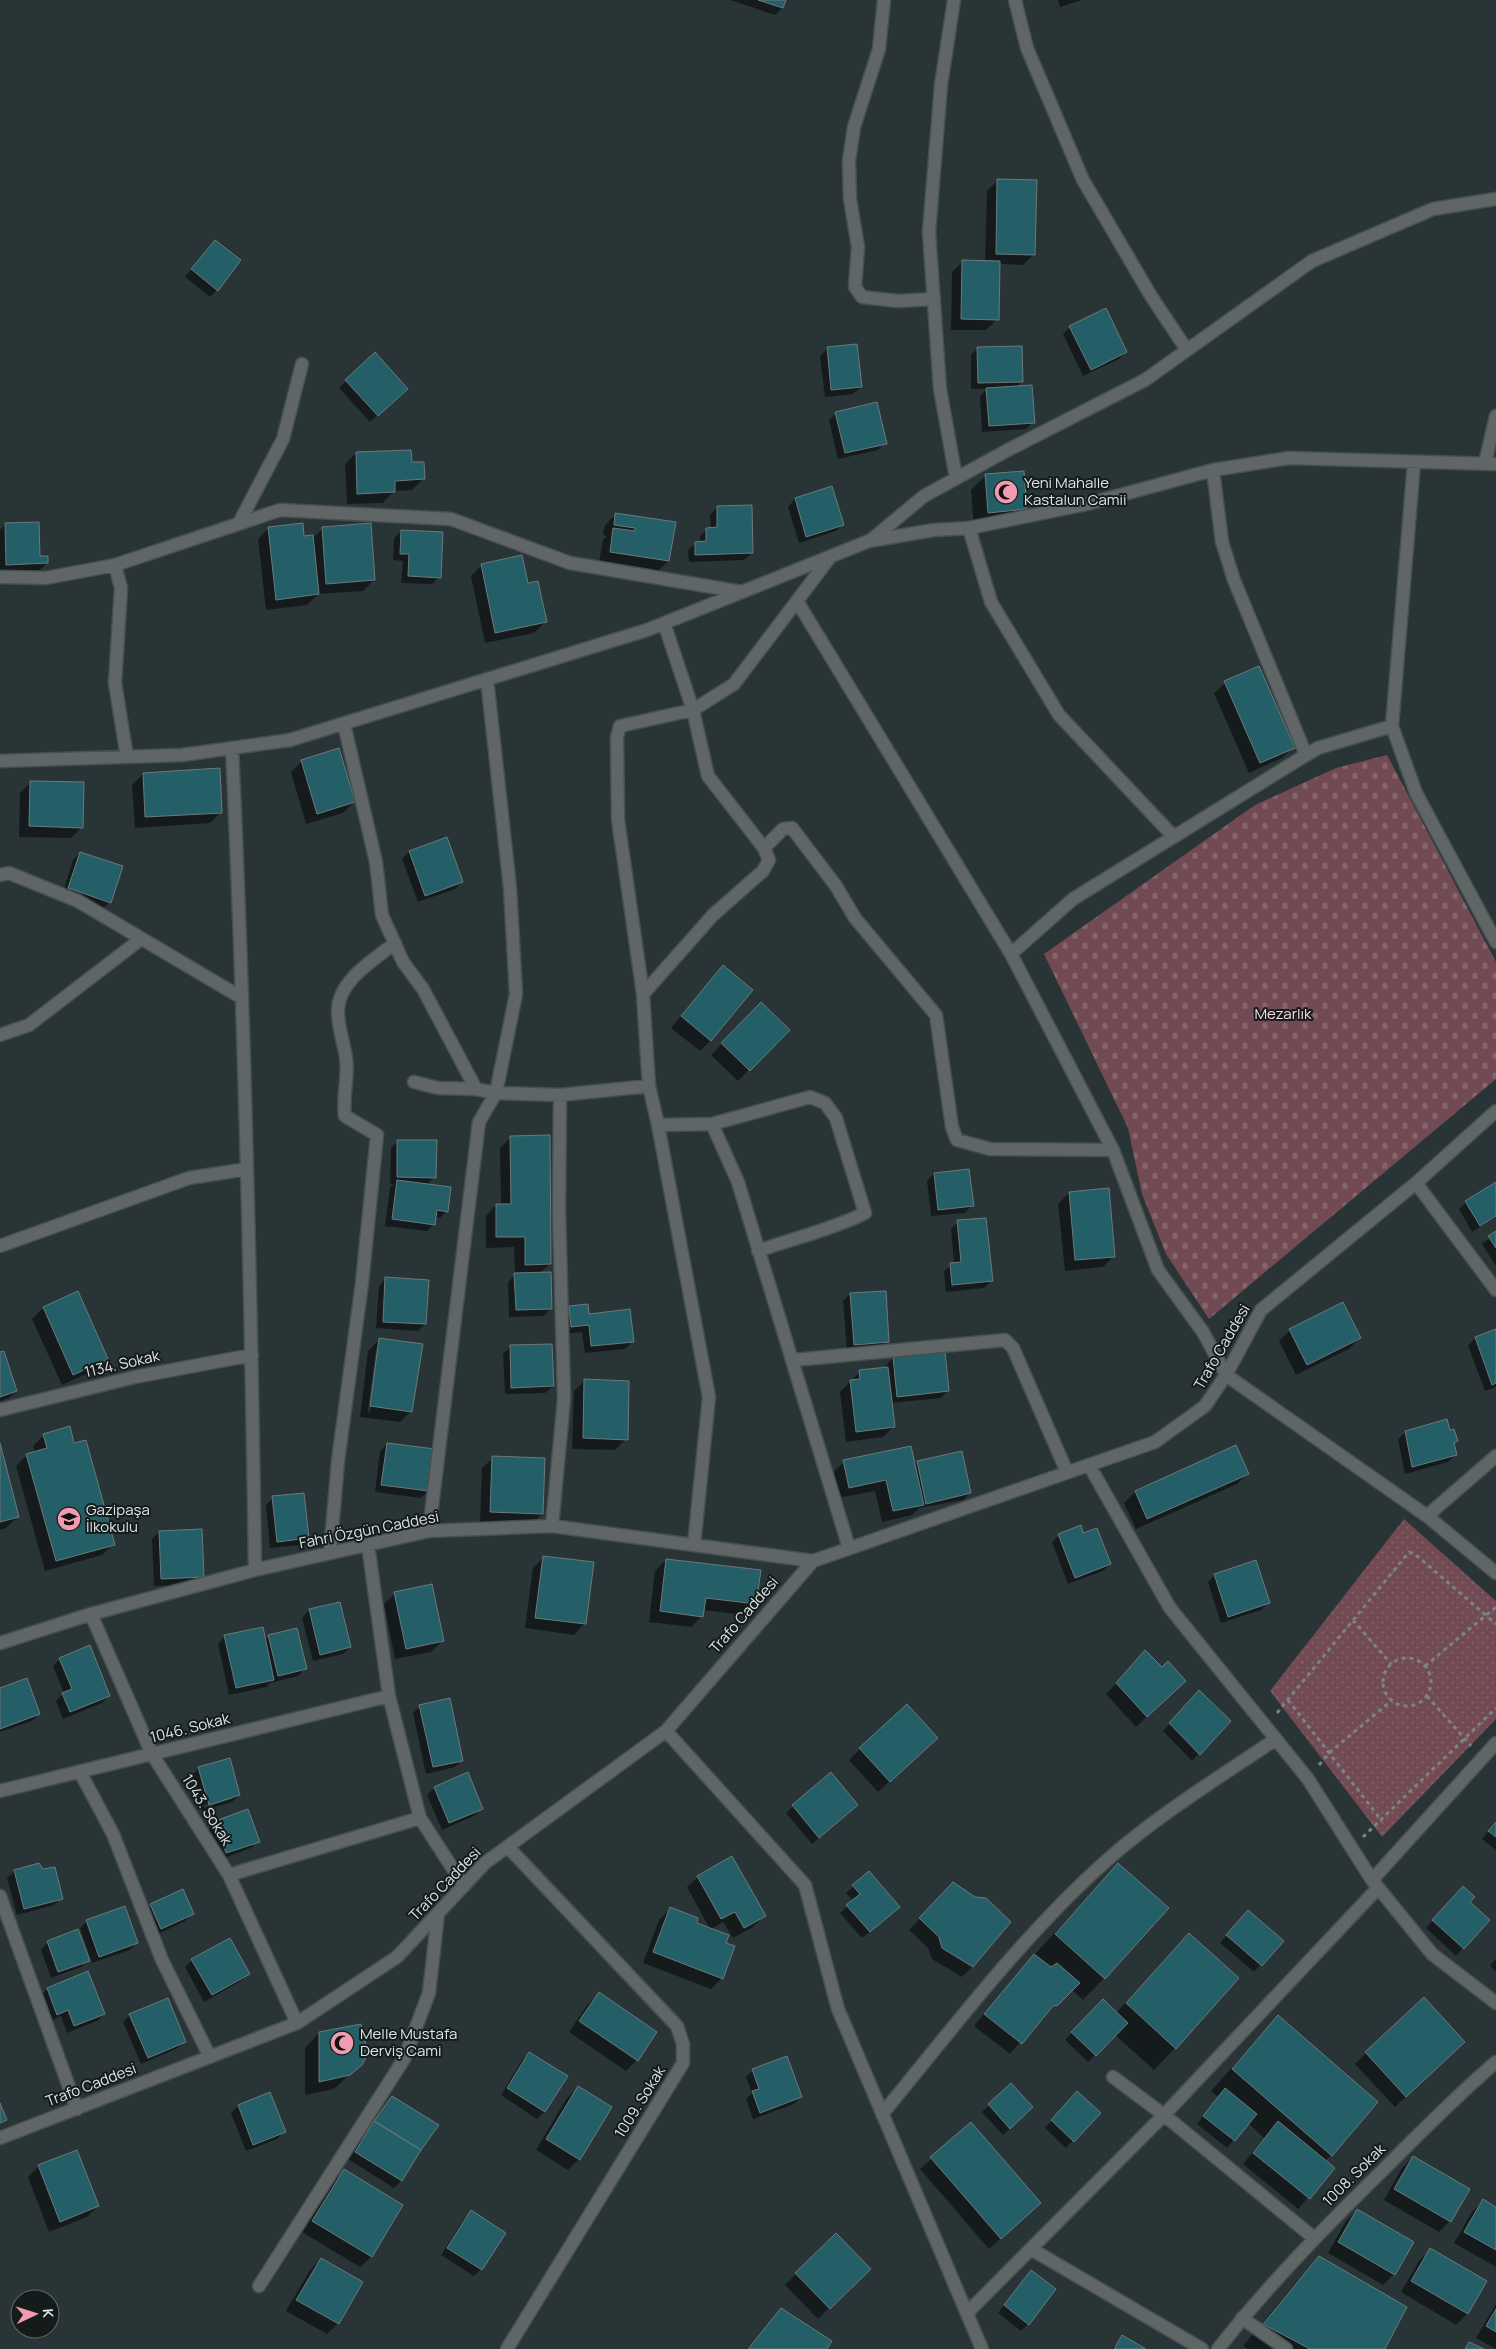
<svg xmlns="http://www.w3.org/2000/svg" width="1496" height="2349" font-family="Manrope,sans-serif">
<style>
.cemetery{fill:url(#cemetery-stones)}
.park{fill:url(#park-dots)}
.shadow{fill:#0007;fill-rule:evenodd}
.building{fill:#245f68;stroke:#6c797b}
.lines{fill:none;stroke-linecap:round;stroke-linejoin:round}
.minor-casing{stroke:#465052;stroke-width:15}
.path{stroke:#7a8385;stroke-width:3;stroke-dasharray:4 4;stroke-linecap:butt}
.minor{stroke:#606566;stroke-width:12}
.labels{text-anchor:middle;stroke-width:4;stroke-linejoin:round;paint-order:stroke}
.poi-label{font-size:15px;fill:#dee5e6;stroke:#151b1b;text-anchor:start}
.park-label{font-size:15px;fill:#f9d9df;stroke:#151b1b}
.street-label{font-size:15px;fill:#dee5e6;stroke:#151b1b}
</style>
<defs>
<pattern id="cemetery-stones" width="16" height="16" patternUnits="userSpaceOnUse" patternTransform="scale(1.25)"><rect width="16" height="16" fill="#714a53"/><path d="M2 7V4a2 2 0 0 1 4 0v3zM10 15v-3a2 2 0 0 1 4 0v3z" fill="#85646c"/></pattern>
<pattern id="park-dots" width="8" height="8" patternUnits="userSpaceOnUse" patternTransform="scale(1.25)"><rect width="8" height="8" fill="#714a53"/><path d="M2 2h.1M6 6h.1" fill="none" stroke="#85646c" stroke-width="1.8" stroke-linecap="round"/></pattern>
</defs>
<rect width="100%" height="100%" fill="#293436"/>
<path class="cemetery" d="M1387 755 1496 962V1079L1209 1319 1166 1254 1142 1194 1128 1128 1044 954 1255 805 1336 768Z"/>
<path class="park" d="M1404 1519 1496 1601V1719L1382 1837 1270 1691Z"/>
<path class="shadow" d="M730 0H785L782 8 775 15Z
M1058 0H1082L1060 7Z
M998 180 1034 254 1023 265 999 264 997 319 986 330H951L952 272 963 261 985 262 987 191Z
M208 248 217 290 210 297 185 277Z
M1070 327 1126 352 1119 359 1083 376 1063 334Z
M978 348 1022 382 1016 387 1033 422 1026 429 982 432 980 396 987 389H971V355Z
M827 349 861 387 853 394 825 397 820 356Z
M346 381 400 396 370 422 339 388Z
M836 413 885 443 878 450 838 459 829 420Z
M356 453 411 463 423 479 412 490 394 491 383 503 347 504 345 464Z
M986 475 1025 509 1011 524 974 527 971 490Z
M831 488 843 524 836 531 799 543 788 507 795 499Z
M717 507 752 553 744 560 689 562 688 550 696 543H700V536L707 529H711L710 515Z
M616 514 674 523 668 561 657 572 599 562 603 540 607 536 603 535 605 525Z
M5 524 39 557 47 563 40 570 0 571V530Z
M269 528 312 539 323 528 374 580 363 591 318 594 307 605 266 610 258 539Z
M401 531 439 577 432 584 401 583 403 561 393 560 394 538Z
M482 565 527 585 545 622 534 633 485 643 471 576Z
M1225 683 1293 747 1282 758 1249 773 1214 693Z
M302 761 354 802 343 813 306 824 291 772Z
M143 774 221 812 210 823 135 828 132 785Z
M31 782 82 827 71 838 19 837 20 793Z
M409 852 462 882 455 889 418 902 402 859Z
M80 853 110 902 102 909 62 895 73 860Z
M723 966 711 1040 700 1051 671 1028Z
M761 1004 788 1030 738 1081 711 1055Z
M511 1137 550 1264 540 1273 551 1308 544 1316 509 1317 508 1282 515 1275 514 1247 486 1248V1216L496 1205H501L500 1148Z
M398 1141 434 1177 427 1185 447 1211 440 1218 435 1217 434 1224 427 1231 385 1226 390 1188 394 1184H390L391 1148Z
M968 1170 972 1205 965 1213 931 1216 927 1181 934 1174Z
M1496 1184V1217L1472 1232 1459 1209 1466 1202Z
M1069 1193 1114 1256 1103 1267 1065 1271 1058 1204Z
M958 1222 991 1281 984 1288 946 1292 944 1271 954 1264 951 1229Z
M1496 1233V1266L1482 1244Z
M386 1278 425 1324 418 1331 376 1328 379 1286Z
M77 1293 106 1359 95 1370 62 1385 32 1319 43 1308Z
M850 1294 887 1341 880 1348 847 1352 843 1301Z
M569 1307 588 1315 632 1342 625 1349 585 1353 582 1332 564 1334 562 1315Z
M1290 1330 1360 1338 1349 1349 1296 1375 1279 1341Z
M1496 1331V1387L1485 1391 1468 1346 1475 1338Z
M379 1340 411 1411 400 1422 360 1417 368 1351ZM376 1350H378L370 1413 368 1412Z
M510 1347 553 1386 545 1393 505 1394 503 1354Z
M0 1353 16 1391 9 1398 0 1401Z
M893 1358 948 1390 941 1398 891 1403 894 1426 883 1437 846 1442 840 1392 860 1372 887 1368 886 1365Z
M585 1380 626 1439 615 1450 572 1449 574 1391Z
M1449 1431 1456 1441 1453 1445 1455 1455 1448 1462 1405 1474 1398 1439 1406 1432Z
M44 1435 74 1445 113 1544 102 1555 45 1571 16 1466 27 1455 35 1453 33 1446Z
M387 1444 428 1491 421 1498 375 1492 380 1451Z
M1236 1447 1248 1473 1237 1484 1136 1529 1124 1503 1135 1492Z
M0 1448 17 1517 6 1528 0 1530Z
M493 1458 542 1514 531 1525 480 1522 482 1468Z
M844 1462 914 1465 917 1462 970 1493 963 1500 919 1508 912 1515 882 1522 875 1491 838 1498 833 1472Z
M273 1498 308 1538 301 1545 270 1548 266 1505Z
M159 1532 202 1577 195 1584 154 1586 152 1539Z
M1083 1534 1110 1564 1103 1571 1068 1584 1052 1542 1059 1535Z
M544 1557 593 1564 584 1624 574 1635 525 1628 533 1568Z
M666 1560 755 1604 744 1615 703 1610 702 1616 691 1627 649 1622 655 1571Z
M1215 1575 1268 1603 1261 1610 1221 1623 1208 1582Z
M395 1593 442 1641 431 1652 395 1659 384 1604Z
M339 1603 350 1647 343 1654 313 1661 302 1618 309 1610Z
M225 1636 264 1640 269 1636 305 1669 298 1676 270 1683 266 1687 229 1695 218 1644Z
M1145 1652 1174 1692 1136 1727 1106 1694Z
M60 1659 109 1696 102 1703 63 1719 56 1701 64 1693 53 1666Z
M0 1690 39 1714 32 1721 0 1732Z
M1192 1699 1229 1721 1192 1761 1163 1731Z
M420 1706 462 1760 455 1767 426 1774 413 1713Z
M860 1749H925L878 1792 849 1760Z
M199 1768 239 1795 232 1802 202 1811 192 1775ZM232 1796V1799L204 1808 203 1805Z
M434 1788 481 1809 474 1816 442 1830 427 1795Z
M793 1806 850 1812 812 1844 786 1813Z
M248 1811 258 1841 251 1848 219 1860 208 1830 215 1822Z
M1496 1822V1850L1482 1839Z
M1118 1864 1104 1978 1083 2000 1071 1989 1043 2016 1010 2054 974 2026 1023 1967Z
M43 1870 61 1898 54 1905 17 1915 7 1878 15 1871Z
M869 1873 891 1914 862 1938 840 1913 853 1901 846 1893Z
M698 1877 764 1916 753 1927 733 1938 723 1922 711 1929 724 1943 734 1947 722 1978 711 1989 643 1963 659 1920 670 1909 710 1929 687 1887Z
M943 1894 973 1966 962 1977 932 1959 928 1948 909 1930Z
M1456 1895 1488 1920 1456 1956 1426 1928Z
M151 1905 192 1914 185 1921 154 1936 144 1912Z
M1241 1918 1282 1941 1254 1972 1220 1943Z
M87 1921 137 1942 130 1950 92 1963 80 1928Z
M1189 1934 1175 2048 1154 2070 1115 2035 1088 2062 1065 2040 1103 2000 1116 2013Z
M48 1942 88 1960 81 1967 51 1978 41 1950Z
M1496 1959V1972L1490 1965Z
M192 1960 248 1974 241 1981 204 2002 185 1967Z
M47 1989 104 2014 97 2021 67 2033 61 2016 50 2021 40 1996Z
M599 1994 655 2033 637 2060 626 2071 569 2032 588 2004Z
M130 2015 185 2041 178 2048 141 2064 123 2022Z
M1278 2016 1331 2155 1325 2161 1333 2168 1298 2209 1243 2164 1264 2138 1248 2123 1227 2148 1197 2124 1218 2097 1211 2091Z
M319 2033 361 2064 334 2089 305 2095V2048Z
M529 2053 566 2077 544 2112 537 2119 501 2095 522 2060Z
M1366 2053H1453L1395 2107 1355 2064Z
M753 2070 801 2097 794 2104 753 2119 746 2099 752 2093 746 2077Z
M1011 2085 1025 2114 1003 2135 982 2112Z
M578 2087 579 2159 568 2170 536 2150 567 2098Z
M270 2094 284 2132 277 2139 246 2151 231 2113 238 2106Z
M392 2098 437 2125 401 2181 394 2188 348 2159Z
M1070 2100 1099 2113 1066 2148 1045 2128Z
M971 2124 1040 2203 989 2249 920 2169Z
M1413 2157 1450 2221 1439 2232 1384 2200 1402 2168Z
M39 2166 98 2206 87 2217 49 2232 28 2177Z
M344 2170 402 2206 371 2257 360 2267 302 2232 334 2181Z
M1483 2201 1496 2208V2267L1454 2243 1472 2212Z
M1357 2210 1394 2274 1383 2285 1328 2253 1346 2221Z
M471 2212 481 2269 474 2276 441 2255 464 2219Z
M836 2234 869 2269 818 2319 785 2285Z
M1430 2250 1485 2282 1467 2314 1456 2325 1401 2292 1419 2261Z
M1320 2258 1384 2349H1248L1243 2346 1298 2280Z
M321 2259 338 2323 327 2334 286 2311 310 2270Z
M1031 2271 1028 2324 1021 2331 998 2313Z
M1496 2304V2349L1476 2338Z
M781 2309 826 2349H747Z
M1123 2336 1143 2349H1112Z"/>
<path class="building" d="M758 0H786L783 8Z
M997 179 1037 180 1035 255 996 254Z
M215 240 241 260 218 291 191 269Z
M962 260 1000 261 999 320 961 319Z
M1106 308 1127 352 1091 370 1069 326Z
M857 344 862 387 831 390 827 347Z
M1022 346 1023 382 978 383 977 347Z
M375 352 408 389 378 416 345 380Z
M1032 385 1035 423 989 426 986 388Z
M877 402 887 444 845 453 835 412Z
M411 450 412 462H424L425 479 395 481V492L357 494 356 452Z
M1024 471 1027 509 988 513 985 474Z
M832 486 844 525 806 537 795 498Z
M752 505 753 553 695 555V542L706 541V528L717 527V506Z
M615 513 676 522 669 561 610 552 613 528 635 531V528L614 525Z
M39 522 40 556H48V563L6 565 5 523Z
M303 523 304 536 313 535 319 594 276 600 268 527Z
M371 523 375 580 326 584 322 527Z
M401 530 443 532 441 578 408 576 409 554H400Z
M522 555 528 583 538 581 547 622 495 633 481 564Z
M1259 666 1295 748 1260 763 1224 681Z
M339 748 355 802 317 814 301 760Z
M220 768 222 813 145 817 143 773Z
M30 781 84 782 83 828 29 826Z
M447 837 463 882 425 896 409 851Z
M80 852 123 866 111 903 68 888Z
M723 965 753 990 711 1041 681 1016Z
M761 1002 790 1030 750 1071 721 1043Z
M550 1135 551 1264 525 1265V1237H496V1204H511L510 1136Z
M397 1140H437L436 1178 397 1177Z
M969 1169 974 1206 938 1210 934 1173Z
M397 1180 451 1187 448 1212 437 1210 435 1225 392 1219Z
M1496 1182V1216L1480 1226 1465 1201Z
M1109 1188 1115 1257 1075 1260 1069 1192Z
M986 1218 993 1281 952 1285 950 1263 961 1262 957 1220Z
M1496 1231V1248L1488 1236Z
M551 1272 552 1309 516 1310 514 1273Z
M385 1277 429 1280 426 1324 383 1322Z
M78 1291 108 1359 73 1375 43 1307Z
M886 1291 889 1342 854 1345 850 1293Z
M1343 1302 1361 1338 1307 1365 1289 1329Z
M588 1304 589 1314 630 1309 634 1342 591 1346 589 1325 571 1327 569 1306Z
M1496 1329V1383L1492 1385 1475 1337Z
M379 1338 423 1344 412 1412 370 1406Z
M552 1344 554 1386 511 1388 510 1345Z
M4 1351 17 1391 0 1397V1352Z
M945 1351 949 1391 897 1397 893 1357Z
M888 1367 895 1427 856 1432 850 1380 860 1379 859 1370Z
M584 1379 629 1381 628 1440 583 1438Z
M1447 1419 1450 1430 1454 1429 1458 1441 1454 1443 1457 1455 1412 1467 1405 1431Z
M70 1426 74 1443 86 1440 115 1545 56 1561 26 1454 47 1448 43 1434Z
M0 1443 19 1517 0 1522Z
M387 1443 435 1449 429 1491 381 1485Z
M1236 1445 1249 1474 1147 1519 1135 1491Z
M911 1446 924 1505 893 1511 886 1480 849 1488 843 1460Z
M962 1451 971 1493 926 1504 917 1461Z
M492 1456 545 1458 543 1514 490 1512Z
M304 1493 309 1538 277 1542 272 1496Z
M1081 1525 1083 1533 1097 1528 1111 1564 1075 1578 1058 1534Z
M202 1529 204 1577 161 1579 159 1531Z
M543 1556 594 1562 586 1624 535 1618Z
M666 1559 761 1570 756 1604 706 1598 703 1617 660 1611Z
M1256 1560 1270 1603 1228 1617 1214 1574Z
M432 1584 444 1641 406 1649 394 1592Z
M340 1602 351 1647 320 1655 309 1609Z
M263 1627 274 1680 236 1688 224 1635Z
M297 1628 307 1669 278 1676 268 1635Z
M90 1645 110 1696 70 1712 62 1693 72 1689 59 1658Z
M1145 1650 1162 1667 1168 1661 1186 1681 1147 1717 1116 1683Z
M27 1678 40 1714 0 1729V1688Z
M1199 1690 1231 1721 1200 1755 1169 1723Z
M450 1698 463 1761 433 1767 419 1705Z
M907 1704 938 1738 890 1782 859 1748Z
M230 1758 240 1795 209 1805 198 1767Z
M468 1772 483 1809 449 1823 434 1787Z
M831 1772 858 1805 819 1838 792 1805Z
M248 1809 260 1842 226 1853 215 1821Z
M1496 1822V1837L1488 1831Z
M732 1856 766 1916 744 1928 735 1912 721 1919 697 1876Z
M39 1863 43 1869 55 1867 63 1899 24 1909 14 1870Z
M1118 1863 1169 1908 1105 1979 1055 1934Z
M869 1871 900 1907 870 1932 846 1905 860 1894 852 1885Z
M953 1882 975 1897 986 1898 1011 1922 973 1967 942 1948 939 1937 919 1918Z
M1463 1886 1475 1897 1470 1902 1490 1920 1464 1949 1432 1920Z
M183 1889 194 1914 161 1929 150 1904Z
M125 1906 138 1943 99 1957 86 1920Z
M670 1907 698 1918 697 1923 729 1935 726 1943 735 1946 723 1979 653 1952Z
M1248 1910 1284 1941 1262 1966 1226 1935Z
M78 1929 90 1961 58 1972 47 1941Z
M1189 1933 1239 1978 1176 2049 1126 2003Z
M230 1938 250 1974 212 1995 191 1959Z
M1034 1954 1051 1967 1057 1963 1080 1983 1058 2005 1053 2006 1022 2044 984 2014Z
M88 1971 105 2014 74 2026 68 2010 57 2015 47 1988Z
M599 1992 657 2032 638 2061 579 2021Z
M1424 1997 1465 2042 1406 2097 1365 2052Z
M168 1998 186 2042 148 2058 129 2014Z
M1103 1999 1128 2023 1096 2056 1071 2032Z
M1278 2015 1378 2102 1332 2156 1232 2069Z
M361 2024 368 2054 362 2065 350 2075 319 2082V2032Z
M529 2052 568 2076 545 2112 507 2088Z
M787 2056 802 2097 760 2113 752 2091 759 2089 752 2069Z
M1011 2083 1033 2107 1010 2129 988 2104Z
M578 2086 612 2107 580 2160 546 2139Z
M1225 2088 1257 2114 1235 2141 1203 2116Z
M1077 2091 1101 2113 1074 2142 1051 2120Z
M270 2092 286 2132 253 2145 238 2105Z
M392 2096 439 2125 421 2150 374 2121Z
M0 2103 7 2120 0 2123Z
M374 2121 421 2150 402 2181 355 2152Z
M1278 2121 1335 2168 1310 2199 1253 2153Z
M971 2122 1041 2203 1001 2239 930 2157Z
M77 2150 99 2206 60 2222 38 2165Z
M1413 2156 1470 2189 1451 2222 1394 2189Z
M344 2169 403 2205 372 2257 312 2221Z
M1483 2199 1496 2207V2250L1464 2232Z
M1357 2209 1414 2242 1395 2275 1338 2242Z
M471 2210 506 2233 482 2270 447 2248Z
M836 2233 871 2269 830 2309 795 2273Z
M1430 2248 1487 2281 1468 2314 1411 2281Z
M1319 2256 1407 2307 1385 2349H1310L1263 2324Z
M321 2258 363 2282 339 2324 296 2300Z
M1031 2270 1056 2289 1029 2325 1004 2305Z
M781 2308 832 2341 827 2349H748Z
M1496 2309V2332L1486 2326Z
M1122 2335 1146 2349H1114Z
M1469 2342 1484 2349H1465Z"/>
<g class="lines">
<g class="minor-casing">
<path id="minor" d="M884 0 879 49 854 127 849 161 850 199 858 247 855 287 862 297 898 301 934 299
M954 0 941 85 929 232 940 389 956 478
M1015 0 1027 48 1083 180 1151 296 1187 350
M1414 463 1392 726 1416 793 1496 942
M1485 463 1496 416
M1213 470 1222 542 1234 580 1306 755
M239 523 283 439 302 364
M969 528 991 602 1059 715 1174 837
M871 540 924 496 1006 451 1145 380 1312 261 1433 209 1496 199
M115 565 121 588 115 683 127 757
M0 577 46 578 115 565 280 510 451 519 570 563 742 592
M797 601 1011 954 1113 1150 1158 1270 1203 1332 1226 1375 1427 1516 1496 1573
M344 724 376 862 382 915 403 962 423 989 476 1089
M232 748C245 1022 251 1296 255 1570
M0 761 182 755 290 740 647 630 869 541 934 530 969 528 1087 504 1213 470 1289 458 1496 464
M764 848 783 829 792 828 836 886 855 918 936 1015 952 1127 957 1140 990 1149 1113 1150
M0 875 9 873 78 901 242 998
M1011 954 1073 899 1306 755 1318 748 1392 726
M643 994 713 915 763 871 769 860 764 848 708 776 693 710 664 623
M0 1035 29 1025 141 939
M414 1082 438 1088 476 1089 496 1093 560 1095 649 1086
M712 1124 738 1182 849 1548
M658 1125 712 1124 810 1097 825 1103 836 1118 865 1213C831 1230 794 1238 758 1251
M1416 1183 1496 1290
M0 1246 189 1178 247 1169
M794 1360 1005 1340 1013 1348 1067 1472
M0 1410 135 1377 252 1355
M1089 1465 1170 1608 1308 1779 1372 1880 1432 1954 1496 2003
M1427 1516 1496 1456
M552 1526 564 1399 559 1211 560 1095
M429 1531 479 1122 496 1093 516 994 510 888 487 679
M368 1545 389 1696 420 1818 464 1886
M694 1545 709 1397 658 1125 649 1086 643 994 618 820 617 737 620 726 693 710 734 684 831 556
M330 1553 338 1461 362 1283 377 1135 345 1116C342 1097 349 1077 346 1058 344 1043 338 1028 338 1012 337 981 374 960 395 943
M91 1614 152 1754 229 1875 297 2023
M0 1643 91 1614 255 1570 429 1531 552 1526 813 1561
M666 1731 805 1885 838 2009 982 2349
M80 1772 113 1834 162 1960 210 2057
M0 1791 389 1696
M229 1875 420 1818
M1372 1880 1496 1743
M0 1896 77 2109
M1113 2077 1164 2115 1314 2238
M882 2114C954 2027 1022 1936 1106 1861 1158 1815 1218 1778 1276 1739
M0 2138 297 2023 397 1957 485 1863 666 1731 813 1561 1155 1442 1205 1406 1226 1375 1261 1310 1416 1183 1496 1111
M1031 2249 1202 2349
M259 2286 404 2059 429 1993 438 1914
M967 2313 1164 2115 1378 1888
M1242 2318 1286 2349
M507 2349 683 2063V2044L677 2026 508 1847
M1218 2349C1268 2285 1325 2227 1383 2170 1420 2133 1456 2096 1496 2062"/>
</g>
<path class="path" d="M1353 1620 1391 1664
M1383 1682a24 24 0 1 1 48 0a24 24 0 1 1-48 0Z
M1425 1666 1496 1607
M1427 1696 1471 1746
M1288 1700 1382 1821
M1277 1713 1409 1552 1416 1555 1496 1624
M1319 1765 1329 1753 1391 1701
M1363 1837 1496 1708"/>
<use href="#minor" class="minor"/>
</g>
<defs>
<g id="mosque-disc" transform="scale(1.25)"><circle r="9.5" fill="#f29aaf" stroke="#151b1b"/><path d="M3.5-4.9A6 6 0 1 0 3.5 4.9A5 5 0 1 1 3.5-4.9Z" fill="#111"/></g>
<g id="school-disc" transform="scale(1.25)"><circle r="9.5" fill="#f29aaf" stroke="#151b1b"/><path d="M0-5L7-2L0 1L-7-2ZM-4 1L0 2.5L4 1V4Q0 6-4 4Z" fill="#111"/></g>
</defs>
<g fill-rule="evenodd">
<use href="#mosque-disc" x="1006" y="492"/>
<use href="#school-disc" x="69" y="1519"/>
<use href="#mosque-disc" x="342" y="2043"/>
</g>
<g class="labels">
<g class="poi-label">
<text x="1024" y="488">Yeni Mahalle<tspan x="1024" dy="17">Kastalun Camii</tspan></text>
<text x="86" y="1515">Gazipaşa<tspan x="86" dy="17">İlkokulu</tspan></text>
<text x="360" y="2039">Melle Mustafa<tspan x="360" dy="17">Derviş Cami</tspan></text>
</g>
<g class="park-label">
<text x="1283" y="1019">Mezarlık</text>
</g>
<g class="street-label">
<text transform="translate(1222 1347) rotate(-60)" y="5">Trafo Caddesi</text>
<text transform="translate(122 1364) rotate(-13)" y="5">1134. Sokak</text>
<text transform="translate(369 1530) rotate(-11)" y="5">Fahri Özgün Caddesi</text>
<text transform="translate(744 1615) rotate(-49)" y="5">Trafo Caddesi</text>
<text transform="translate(190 1728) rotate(-14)" y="5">1046. Sokak</text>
<text transform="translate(207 1810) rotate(58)" y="5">1043. Sokak</text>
<text transform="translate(445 1884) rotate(-46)" y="5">Trafo Caddesi</text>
<text transform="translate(91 2085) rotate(-21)" y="5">Trafo Caddesi</text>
<text transform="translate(640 2102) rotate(-58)" y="5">1009. Sokak</text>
<text transform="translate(1354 2175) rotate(-45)" y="5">1008. Sokak</text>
</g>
</g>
<g transform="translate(35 2314) rotate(86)"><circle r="24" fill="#151b1b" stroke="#656c6c"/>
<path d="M0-4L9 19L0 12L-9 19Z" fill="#f29aaf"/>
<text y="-8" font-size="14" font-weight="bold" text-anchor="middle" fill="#dee5e6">K</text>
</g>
</svg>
